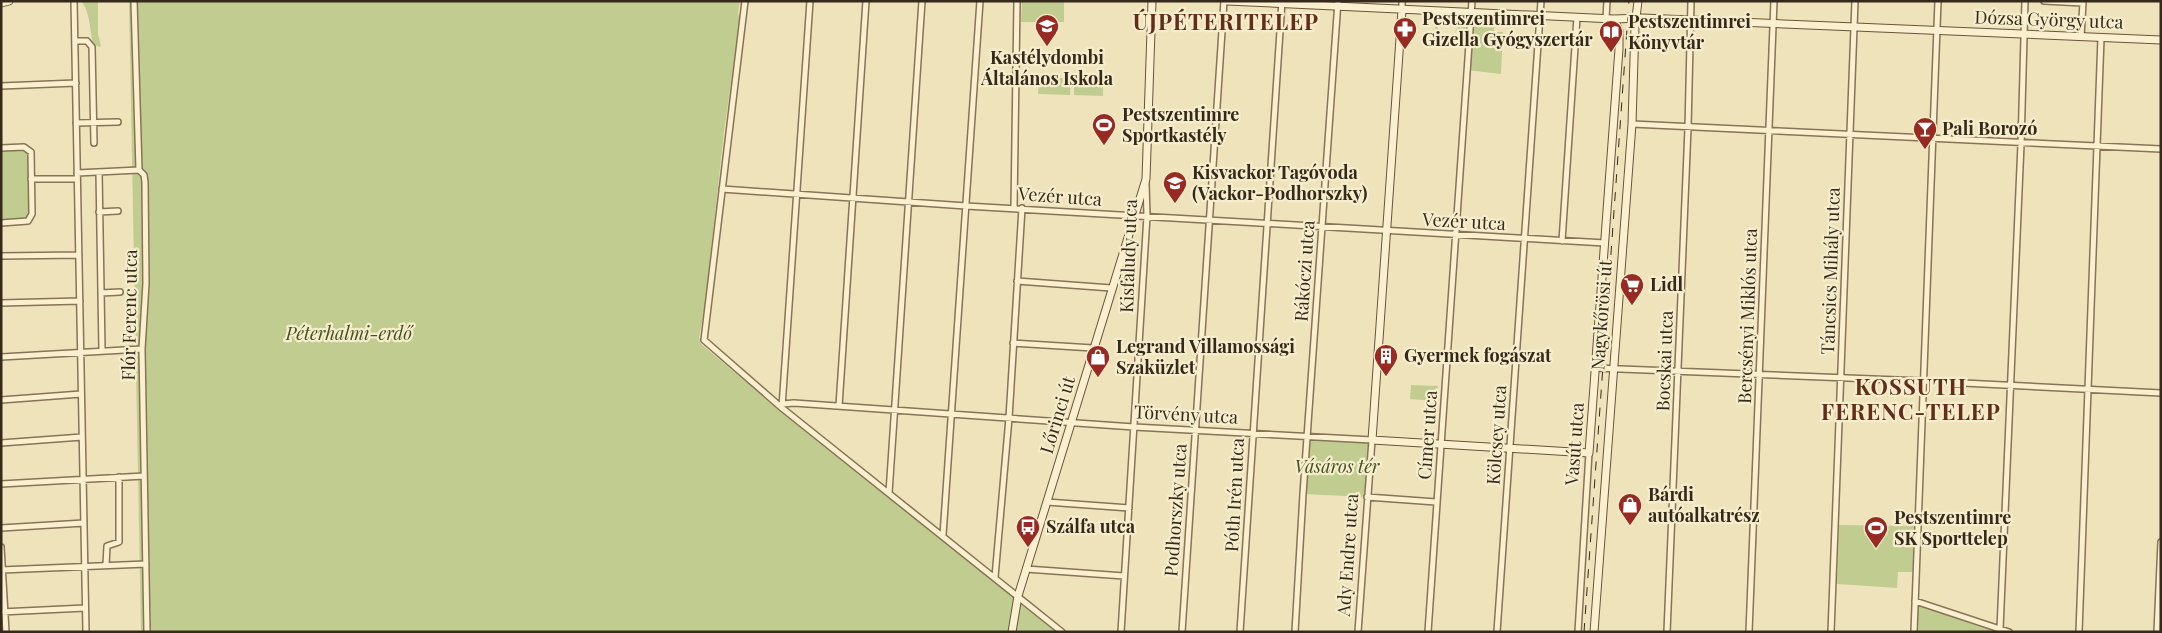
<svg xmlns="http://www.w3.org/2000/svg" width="2162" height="633" font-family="'Playfair Display',serif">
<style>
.green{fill:#c1cd90}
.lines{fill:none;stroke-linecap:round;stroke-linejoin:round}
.street-casing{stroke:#877355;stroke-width:8}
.secondary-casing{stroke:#685439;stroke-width:9}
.street{stroke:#faf0cf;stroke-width:5}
.secondary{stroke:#faf0cf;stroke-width:7}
.rail{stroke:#35291b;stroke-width:1;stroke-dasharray:9 9;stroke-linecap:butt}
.labels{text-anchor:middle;stroke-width:4.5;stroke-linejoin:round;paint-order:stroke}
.poi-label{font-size:18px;font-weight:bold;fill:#35291b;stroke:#f6edcc;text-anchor:start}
.street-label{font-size:18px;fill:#35291b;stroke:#f6edcc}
.park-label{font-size:18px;font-style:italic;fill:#425220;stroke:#f6edcc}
.district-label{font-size:22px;font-weight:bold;letter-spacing:1px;fill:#632e19;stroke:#f6edcc}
</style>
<rect width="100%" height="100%" fill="#efe3bc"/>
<path class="green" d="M81 1H98V34L101 46 99 47 93 44C90 31 90 11 81 1Z
M129 1H740L738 13 740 20 724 132 705 305 699 338 702 345C819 443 938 536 1056 632H141Z
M1022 1H1064V22H1021Z
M1471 13H1495L1494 32H1503L1501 74 1467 70Z
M1436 15 1468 16 1467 38H1461V32L1455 31 1458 28 1451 21 1438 27V37H1435Z
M1074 74 1103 75V96L1074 95Z
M1039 78H1071L1070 95 1038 94Z
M23 148 27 150 29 154 30 214 27 219 1 221V150Z
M1411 385 1438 386 1437 401 1410 399Z
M1308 437 1372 440 1367 497 1303 494Z
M1839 525 1914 526 1913 572H1898L1897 588 1837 584Z
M1911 597 2014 632H1911Z"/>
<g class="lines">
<g class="street-casing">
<path id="street" d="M74 1 86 632
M134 1 139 170 144 175 145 182 146 283 142 349 147 632
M745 1 704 340 782 408 1062 632
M2044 1 2083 3
M1402 10V1
M1606 18 1607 1
M2081 37 2083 2
M75 41H87L92 47 94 143
M1 86 76 83
M76 123 118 122
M1632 124 2161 149
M1 148 24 147 31 152 32 214 28 221 1 223
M99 172 102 350
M77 173 139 170
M31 179H77
M722 189 966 206 1605 243
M1014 208 1017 1
M99 212 118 211
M1562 241 1577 17
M1 256 79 255
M1017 281 1111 288
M101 293 120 292
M1 303 80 301
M1013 343 1093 348
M1 357 142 349
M1595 368 1923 381 2161 393
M1 400 81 394
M782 404 794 403 1134 427 1372 440 1358 632
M839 406 866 1
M782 407 810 1
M1 443 82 437
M1 484 144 476
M889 493 922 1
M1367 497 1436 502
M1047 502 1129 508
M1 528 84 523
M943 535 980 1
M1 547 6 632
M106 565 107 546 119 542V477
M1026 569 1124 576
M1 570 146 564
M995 577 1009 418 1022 208
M1915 601 2009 632
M1 612 85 608
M2000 629 2021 144 2025 1
M1121 632 1147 216 1146 183
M1182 632 1224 1
M1240 632 1282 1
M1295 632 1303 494 1338 1
M1428 632 1472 1
M1497 632 1541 1
M1578 632 1589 453
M1667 632 1688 128 1691 1
M1749 632 1774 1
M1831 632 1855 1
M1914 632 1938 1
M2079 632 2101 38
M2157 632 2161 542"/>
</g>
<g class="secondary-casing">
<path id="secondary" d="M1227 1 1614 19 1642 18 2161 40
M1 3 9 1
M1402 10 1372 440 1589 453 1619 49V31L1614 19
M1012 632 1018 596 1146 179 1152 1
M1594 632 1632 124 1635 26 1638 1"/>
</g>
<use href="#street" class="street"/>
<use href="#secondary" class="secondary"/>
<path class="rail" d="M1584 632 1629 1"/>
</g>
<defs>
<g id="school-pin" transform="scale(1.25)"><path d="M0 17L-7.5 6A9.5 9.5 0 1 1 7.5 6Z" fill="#972b23" stroke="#f6edcc"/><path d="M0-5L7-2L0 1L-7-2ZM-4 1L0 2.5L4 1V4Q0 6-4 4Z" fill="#fff"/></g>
<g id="pharmacy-pin" transform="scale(1.25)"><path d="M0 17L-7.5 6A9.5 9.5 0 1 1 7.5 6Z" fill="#972b23" stroke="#f6edcc"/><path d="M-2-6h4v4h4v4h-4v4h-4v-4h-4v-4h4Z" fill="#fff"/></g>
<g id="library-pin" transform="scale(1.25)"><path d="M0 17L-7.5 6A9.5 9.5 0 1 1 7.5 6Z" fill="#972b23" stroke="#f6edcc"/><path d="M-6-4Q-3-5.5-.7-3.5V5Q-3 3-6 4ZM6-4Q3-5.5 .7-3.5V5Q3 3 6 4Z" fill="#fff"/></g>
<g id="stadium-pin" transform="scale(1.25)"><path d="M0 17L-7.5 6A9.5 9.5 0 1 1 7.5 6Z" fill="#972b23" stroke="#f6edcc"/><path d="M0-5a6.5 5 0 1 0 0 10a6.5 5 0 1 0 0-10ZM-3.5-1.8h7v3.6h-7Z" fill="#fff"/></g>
<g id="bar-pin" transform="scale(1.25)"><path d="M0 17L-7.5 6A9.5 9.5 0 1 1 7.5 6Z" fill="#972b23" stroke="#f6edcc"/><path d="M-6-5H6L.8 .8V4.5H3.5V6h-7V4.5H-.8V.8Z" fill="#fff"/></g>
<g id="supermarket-pin" transform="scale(1.25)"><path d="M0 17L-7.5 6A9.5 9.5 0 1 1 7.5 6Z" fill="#972b23" stroke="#f6edcc"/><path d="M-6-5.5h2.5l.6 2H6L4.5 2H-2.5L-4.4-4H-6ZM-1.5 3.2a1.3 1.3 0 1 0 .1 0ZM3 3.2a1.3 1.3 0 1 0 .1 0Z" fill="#fff"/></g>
<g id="building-pin" transform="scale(1.25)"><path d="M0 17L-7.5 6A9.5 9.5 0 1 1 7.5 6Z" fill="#972b23" stroke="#f6edcc"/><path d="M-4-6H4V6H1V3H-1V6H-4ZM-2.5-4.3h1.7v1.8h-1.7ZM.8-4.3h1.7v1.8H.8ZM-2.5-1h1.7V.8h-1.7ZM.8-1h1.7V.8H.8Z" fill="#fff"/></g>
<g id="shop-pin" transform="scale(1.25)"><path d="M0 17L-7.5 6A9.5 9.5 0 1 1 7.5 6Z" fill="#972b23" stroke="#f6edcc"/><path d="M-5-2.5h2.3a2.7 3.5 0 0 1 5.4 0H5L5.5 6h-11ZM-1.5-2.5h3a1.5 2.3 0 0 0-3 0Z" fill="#fff"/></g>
<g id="bus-pin" transform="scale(1.25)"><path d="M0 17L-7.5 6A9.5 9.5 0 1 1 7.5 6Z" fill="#972b23" stroke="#f6edcc"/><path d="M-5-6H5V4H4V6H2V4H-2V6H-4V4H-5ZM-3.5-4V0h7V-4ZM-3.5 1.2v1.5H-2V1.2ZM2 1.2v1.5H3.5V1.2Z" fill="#fff"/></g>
</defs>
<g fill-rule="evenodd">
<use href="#school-pin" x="1047" y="26"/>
<use href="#pharmacy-pin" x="1405" y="29"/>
<use href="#library-pin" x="1611" y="32"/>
<use href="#stadium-pin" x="1104" y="125"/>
<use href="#bar-pin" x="1925" y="129"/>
<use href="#school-pin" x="1175" y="183"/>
<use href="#supermarket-pin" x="1632" y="285"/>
<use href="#building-pin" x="1386" y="356"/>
<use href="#shop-pin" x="1098" y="357"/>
<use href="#shop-pin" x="1630" y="505"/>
<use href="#bus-pin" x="1028" y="527"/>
<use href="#stadium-pin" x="1876" y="528"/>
</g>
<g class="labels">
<g class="poi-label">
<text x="1422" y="25">Pestszentimrei<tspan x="1422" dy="21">Gizella Gyógyszertár</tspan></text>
<text x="1628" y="28">Pestszentimrei<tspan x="1628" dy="21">Könyvtár</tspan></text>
<text x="1047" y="64" text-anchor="middle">Kastélydombi<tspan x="1047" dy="21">Általános Iskola</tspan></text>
<text x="1122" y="121">Pestszentimre<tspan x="1122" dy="21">Sportkastély</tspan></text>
<text x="1942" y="135">Pali Borozó</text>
<text x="1192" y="179">Kisvackor Tagóvoda<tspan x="1192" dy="21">(Vackor-Podhorszky)</tspan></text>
<text x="1650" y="291">Lidl</text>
<text x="1116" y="353">Legrand Villamossági<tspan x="1116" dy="21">Szaküzlet</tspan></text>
<text x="1404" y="362">Gyermek fogászat</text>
<text x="1648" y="501">Bárdi<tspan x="1648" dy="21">autóalkatrész</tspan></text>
<text x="1894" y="524">Pestszentimre<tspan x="1894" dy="21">SK Sporttelep</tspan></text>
<text x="1046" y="533">Szálfa utca</text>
</g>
<g class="street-label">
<text transform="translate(2049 20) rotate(2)" y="6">Dózsa György utca</text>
<text transform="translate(1060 197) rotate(4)" y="6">Vezér utca</text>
<text transform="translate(1464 222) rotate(3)" y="6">Vezér utca</text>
<text transform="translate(1129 256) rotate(-88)" y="6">Kisfaludy utca</text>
<text transform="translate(1305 271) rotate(-86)" y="6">Rákóczi utca</text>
<text transform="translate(1831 271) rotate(-88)" y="6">Táncsics Mihály utca</text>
<text transform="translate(130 315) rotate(-89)" y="6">Flór Ferenc utca</text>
<text transform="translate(1602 315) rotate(-86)" y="6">Nagykőrösi út</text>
<text transform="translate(1748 316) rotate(-88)" y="6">Bercsényi Miklós utca</text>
<text transform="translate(1665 361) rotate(-88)" y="6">Bocskai utca</text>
<text transform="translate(1058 415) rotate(-73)" y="6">Lőrinci út</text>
<text transform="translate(1186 415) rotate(3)" y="6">Törvény utca</text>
<text transform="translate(1428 435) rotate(-86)" y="6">Címer utca</text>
<text transform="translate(1497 435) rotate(-86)" y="6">Kölcsey utca</text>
<text transform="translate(1575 444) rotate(-86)" y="6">Vasút utca</text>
<text transform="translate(1235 495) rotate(-87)" y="6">Póth Irén utca</text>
<text transform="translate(1176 510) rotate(-86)" y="6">Podhorszky utca</text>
<text transform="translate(1348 555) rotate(-86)" y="6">Ady Endre utca</text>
</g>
<g class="park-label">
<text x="349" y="340">Péterhalmi-erdő</text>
<text x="1337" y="473">Vásáros tér</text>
</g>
<g class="district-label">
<text x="1226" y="30">ÚJPÉTERITELEP</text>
<text x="1911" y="395">KOSSUTH<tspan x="1911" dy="25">FERENC-TELEP</tspan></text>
</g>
</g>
<rect width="2162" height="633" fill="none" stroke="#35291b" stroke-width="5"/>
</svg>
